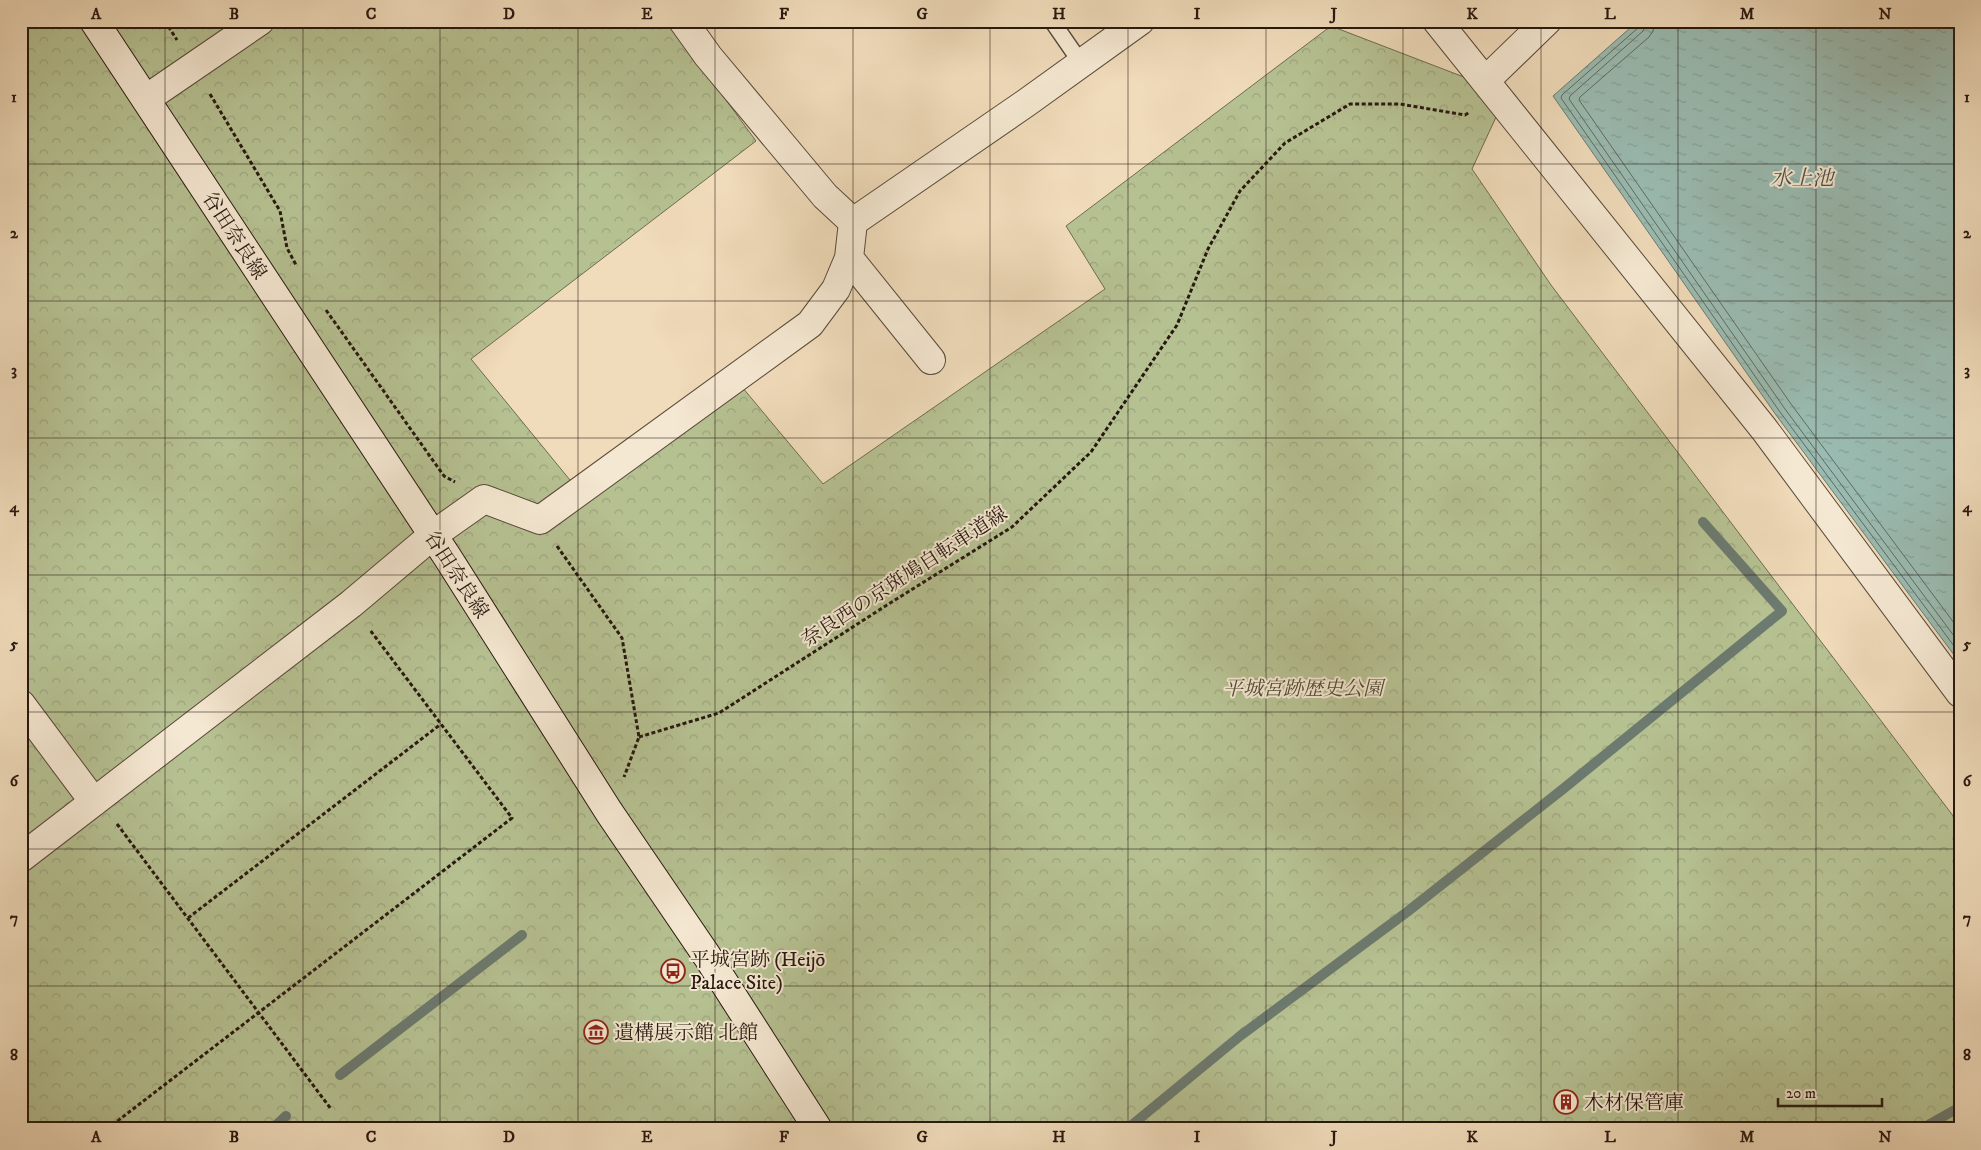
<svg xmlns="http://www.w3.org/2000/svg" width="1981" height="1150" font-family="'IM FELL DW Pica','Noto Serif JP',serif">
<style>
.forest{fill:url(#forest-crowns);stroke:#6e6c50}
.water{fill:url(#water-ripples);stroke:#6c7a70}
.lines{fill:none;stroke-linecap:round;stroke-linejoin:round}
.shore{stroke:#606a60;stroke-width:1}
.stream{stroke:#6c7a70;stroke-width:10}
.lane-casing{stroke:#59493a;stroke-width:18}
.street-casing{stroke:#59493a;stroke-width:30}
.secondary-casing{stroke:#27180f;stroke-width:30}
.path{stroke:#27180f;stroke-width:3;stroke-dasharray:4 2.5;stroke-linecap:butt}
.lane{stroke:#f5e8d2;stroke-width:15}
.street{stroke:#f5e8d2;stroke-width:28}
.secondary{stroke:#f5e8d2;stroke-width:28}
.grid{fill:none;stroke:#27180f;stroke-width:1;stroke-opacity:0.55}
.labels{text-anchor:middle;stroke-width:4;stroke-linejoin:round;paint-order:stroke}
.street-label{font-size:20px;fill:#27180f;stroke:#f5e8d2}
.park-label{font-size:20px;font-style:italic;fill:#524b36;stroke:#f5e8d2}
.poi-label{font-size:20px;fill:#27180f;stroke:#f5e8d2;text-anchor:start}
.water-label{font-size:21px;font-style:italic;fill:#4f5148;stroke:#f5e8d2}
.neatline{fill:none;stroke:#27180f;stroke-width:2}
.grid-label{font-size:16px;text-anchor:middle;font-weight:bold;fill:#27180f}
</style>
<defs>
<pattern id="forest-crowns" width="20" height="18" patternUnits="userSpaceOnUse" patternTransform="scale(1.25)"><rect width="20" height="18" fill="#b6c192"/><path d="M2 6a3 3 0 1 1 6 0M12 15a3 3 0 1 1 6 0" fill="none" stroke="#9ca57d"/></pattern>
<pattern id="water-ripples" width="26" height="14" patternUnits="userSpaceOnUse" patternTransform="scale(1.25)"><rect width="26" height="14" fill="#9abbb1"/><path d="M2 4q2-2 4 0t4 0M15 11q2-2 4 0t4 0" fill="none" stroke="#85a097"/></pattern>
</defs>
<rect width="100%" height="100%" fill="#f0dbba"/>
<filter id="stains"><feTurbulence type="fractalNoise" baseFrequency=".004" numOctaves="4"/><feColorMatrix values="0 0 0 0 .2 0 0 0 0 .09 0 0 0 0 .02 0 0 0 .5 -.17"/></filter>
<radialGradient id="worn" r=".72"><stop offset=".6" stop-color="#630" stop-opacity="0"/><stop offset="1" stop-color="#630" stop-opacity=".3"/></radialGradient>
<path class="forest" d="M21 21H668L756 141 471 359 583 496 742 387 823 484 1105 289 1066 226 1331 26 1469 79 1497 115 1472 169 1551 285 1960 825V1129H21Z"/>
<path class="water" d="M1638 21H1960V663L1776 415 1553 96Z"/>
<g class="lines">
<path class="shore" d="M1641 21 1639 27 1562 95 1561 98 1780 412 1960 654
M1647 21 1643 31 1570 96 1569 99 1785 409 1960 644
M1655 21 1653 31 1649 37 1580 97 1579 100 1791 404 1960 631"/>
<path class="stream" d="M340 1075 522 935
M272 1129 286 1116
M1127 1129 1240 1036 1407 912 1563 789 1782 611 1703 522
M1921 1129 1960 1107"/>
<g class="lane-casing">
<path id="lane" d="M1052 21 1081 63"/>
</g>
<g class="street-casing">
<path id="street" d="M683 21 708 56 825 196 853 222
M1437 21 1764 429 1960 693
M1485 81 1547 21
M146 99 260 21
M849 258 931 360
M21 704 94 802
M21 858 351 604 433 535 484 499 540 520 810 324 836 289 849 258 853 222 1026 103 1140 21"/>
</g>
<g class="secondary-casing">
<path id="secondary" d="M94 21 448 558 609 812 707 956 818 1129"/>
</g>
<path class="path" d="M165 21 177 40
M1579 27 1586 21
M210 94 280 211 287 248 296 265
M326 310 444 476 455 482
M557 546 622 638 639 737 624 777
M639 737 719 713 887 605 1012 527 1091 452 1177 325 1208 249 1240 191 1285 143 1350 104H1400L1465 115 1470 112
M117 824 331 1109
M188 918 441 724
M107 1129 512 818 370 630"/>
<use href="#lane" class="lane"/>
<use href="#street" class="street"/>
<use href="#secondary" class="secondary"/>
</g>
<path class="grid" d="M165 21V1129M303 21V1129M440 21V1129M578 21V1129M715 21V1129M853 21V1129M990 21V1129M1128 21V1129M1266 21V1129M1403 21V1129M1541 21V1129M1678 21V1129M1816 21V1129M21 164H1960M21 301H1960M21 438H1960M21 575H1960M21 712H1960M21 849H1960M21 986H1960"/>
<defs>
<g id="bus-ring" transform="scale(1.25)"><circle r="9.5" fill="#f5e8d2" stroke="#8f2418" stroke-width="1.5"/><path d="M-5-6H5V4H4V6H2V4H-2V6H-4V4H-5ZM-3.5-4V0h7V-4ZM-3.5 1.2v1.5H-2V1.2ZM2 1.2v1.5H3.5V1.2Z" fill="#8f2418"/></g>
<g id="museum-ring" transform="scale(1.25)"><circle r="9.5" fill="#f5e8d2" stroke="#8f2418" stroke-width="1.5"/><path d="M0-6L6-3V-2H-6V-3ZM-5-1h2V3h-2ZM-1-1h2V3h-2ZM3-1h2V3H3ZM-6 4H6V6H-6Z" fill="#8f2418"/></g>
<g id="building-ring" transform="scale(1.25)"><circle r="9.5" fill="#f5e8d2" stroke="#8f2418" stroke-width="1.5"/><path d="M-4-6H4V6H1V3H-1V6H-4ZM-2.5-4.3h1.7v1.8h-1.7ZM.8-4.3h1.7v1.8H.8ZM-2.5-1h1.7V.8h-1.7ZM.8-1h1.7V.8H.8Z" fill="#8f2418"/></g>
</defs>
<g fill-rule="evenodd">
<use href="#bus-ring" x="673" y="971"/>
<use href="#museum-ring" x="596" y="1032"/>
<use href="#building-ring" x="1566" y="1102"/>
</g>
<g class="labels">
<g class="street-label">
<text transform="translate(235 235) rotate(57)" y="7">谷田奈良線</text>
<text transform="translate(457 574) rotate(57)" y="7">谷田奈良線</text>
<text transform="translate(904 576) rotate(-33)" y="7">奈良西の京斑鳩自転車道線</text>
</g>
<g class="park-label">
<text x="1303" y="695">平城宮跡歴史公園</text>
</g>
<g class="poi-label">
<text x="690" y="966">平城宮跡 (Heijō<tspan x="690" dy="23">Palace Site)</tspan></text>
<text x="614" y="1039">遺構展示館 北館</text>
<text x="1584" y="1109">木材保管庫</text>
</g>
<g class="water-label">
<text x="1802" y="185">水上池</text>
</g>
</g>
<rect width="1981" height="1150" fill="none" stroke="#f0dbba" stroke-width="55"/>
<path d="M1778 1098v8h104v-8" fill="none" stroke="#27180f" stroke-width="2.5"/>
<text x="1786" y="1098" font-size="15" fill="#27180f" stroke="#f5e8d2" stroke-width="4" paint-order="stroke">20 m</text>
<rect x="28" y="28" width="1926" height="1094" class="neatline"/>
<g class="grid-label">
<text x="96" y="19">A</text>
<text x="234" y="19">B</text>
<text x="371" y="19">C</text>
<text x="509" y="19">D</text>
<text x="647" y="19">E</text>
<text x="784" y="19">F</text>
<text x="922" y="19">G</text>
<text x="1059" y="19">H</text>
<text x="1197" y="19">I</text>
<text x="1334" y="19">J</text>
<text x="1472" y="19">K</text>
<text x="1610" y="19">L</text>
<text x="1747" y="19">M</text>
<text x="1885" y="19">N</text>
<text x="14" y="102">1</text>
<text x="1967" y="102">1</text>
<text x="14" y="238">2</text>
<text x="1967" y="238">2</text>
<text x="14" y="375">3</text>
<text x="1967" y="375">3</text>
<text x="14" y="512">4</text>
<text x="1967" y="512">4</text>
<text x="14" y="649">5</text>
<text x="1967" y="649">5</text>
<text x="14" y="786">6</text>
<text x="1967" y="786">6</text>
<text x="14" y="923">7</text>
<text x="1967" y="923">7</text>
<text x="14" y="1060">8</text>
<text x="1967" y="1060">8</text>
<text x="96" y="1142">A</text>
<text x="234" y="1142">B</text>
<text x="371" y="1142">C</text>
<text x="509" y="1142">D</text>
<text x="647" y="1142">E</text>
<text x="784" y="1142">F</text>
<text x="922" y="1142">G</text>
<text x="1059" y="1142">H</text>
<text x="1197" y="1142">I</text>
<text x="1334" y="1142">J</text>
<text x="1472" y="1142">K</text>
<text x="1610" y="1142">L</text>
<text x="1747" y="1142">M</text>
<text x="1885" y="1142">N</text>
</g>
<rect width="100%" height="100%" filter="url(#stains)"/>
<rect width="100%" height="100%" fill="url(#worn)"/>
</svg>
